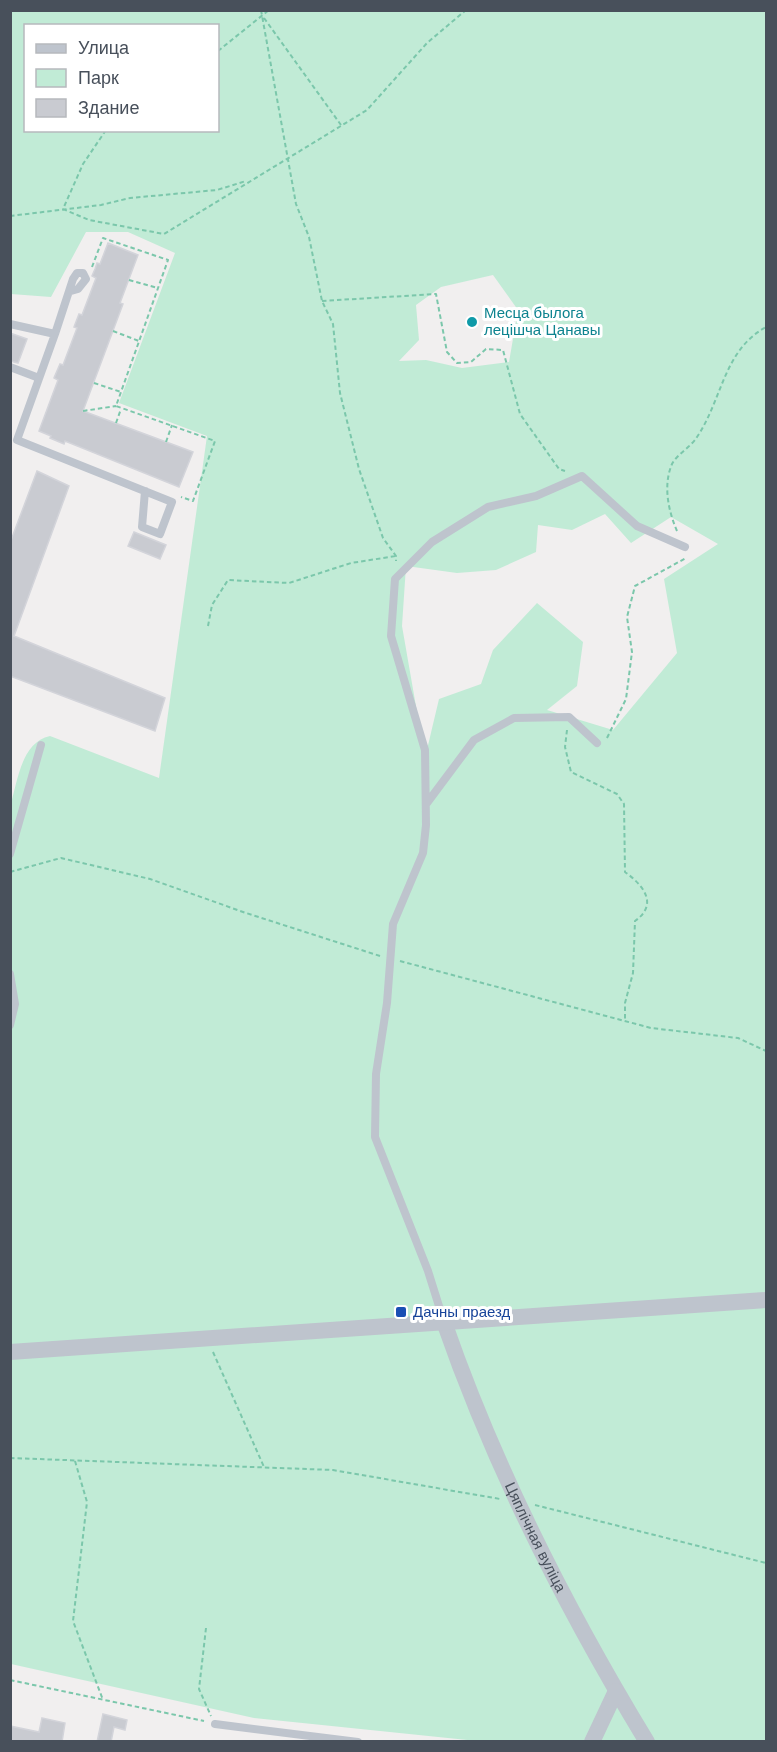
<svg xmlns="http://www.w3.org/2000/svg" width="777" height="1752" font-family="Helvetica,sans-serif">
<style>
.green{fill:#c1ebd6;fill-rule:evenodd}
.building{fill:#c9cbd1;stroke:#d3d4da;stroke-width:1.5}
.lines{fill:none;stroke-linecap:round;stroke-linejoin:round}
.path{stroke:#7bc7ab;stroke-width:2;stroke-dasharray:4.5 3;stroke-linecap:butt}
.service{stroke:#bec4cd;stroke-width:8}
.minor{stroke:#bec4cd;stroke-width:16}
.culture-dot{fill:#0f9aa8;stroke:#fff;stroke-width:2}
.transit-dot{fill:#1a4fb4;stroke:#fff;stroke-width:2}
.labels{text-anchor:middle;stroke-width:6;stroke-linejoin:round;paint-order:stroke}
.culture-label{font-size:15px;fill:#0d838f;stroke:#fff;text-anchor:start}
.transit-label{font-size:15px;fill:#164399;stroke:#fff;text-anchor:start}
.street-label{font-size:15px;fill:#48505b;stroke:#fff}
</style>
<rect width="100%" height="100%" fill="#f1efef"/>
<path class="green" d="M11 11H766V1741H477L254 1718 11 1664V803C18 779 22 742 50 736L159 778 207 436 119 403 175 253 128 232H86L51 297 11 294ZM26 26H218V130H26ZM493 275 518 310 509 362 462 368 426 360 399 361 419 340 416 305 441 287ZM605 514 631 543 671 517 718 544 664 579 677 653 613 730 547 710 577 686 583 642 537 603 493 650 481 684 439 699 425 758 402 626 406 566 457 573 496 570 536 552 538 525 572 530Z"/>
<path class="building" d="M108 243 138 255 120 303 123 304 83 411 193 452 179 487 65 441 64 444 50 438 51 436 39 431 58 380 54 378 60 364 63 365 77 328 74 327 79 314 82 315 96 278 92 276 95 269 97 263 100 264Z
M10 333 27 339 18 363 10 361Z
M37 471 69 486 14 636 165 698 155 731 10 676V543Z
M134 532 166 545 160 559 128 546Z
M103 1714 127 1720 125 1730 114 1727 111 1742H97Z
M42 1718 65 1723 62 1742H10V1726L39 1732Z"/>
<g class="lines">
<path class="path" d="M261 10 296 204 309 237 322 301 333 324 340 393 359 469 383 538 396 556V561
M264 18 341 125
M218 51 269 10
M106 130 83 164 63 209 89 220 164 234 367 110 427 43 466 10
M10 216 101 205 130 198 217 190 246 181
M92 267 103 238 168 260 116 406 215 441 193 501 181 497
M129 280 158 288
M322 301 436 294 447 352 457 363 471 362 486 349 503 350 520 414 559 469 565 471
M113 331 139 341
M94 383 121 392
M83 411 116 406
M116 423 121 409
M166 442 172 425
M677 531C668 510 663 485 672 464 677 454 691 447 697 437 723 398 723 351 766 327
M208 626 212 605 228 580 289 583 351 563 396 556
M567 730 565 747 571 772 617 794 624 804 625 872C643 885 659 904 635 921L633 973 625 1003V1021
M607 738 626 699 632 652 627 617 635 586 686 558
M10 872 61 858 150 879 246 913 380 956
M400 961 651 1028 738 1038 766 1051
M213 1352 264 1467
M10 1458 333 1470 500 1499
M75 1461 87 1502 73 1621 103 1700
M535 1505 766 1563
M206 1628 199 1689 211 1716
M10 1680 204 1721"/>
<path class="service" d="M10 324 55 334 17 440 172 502 160 534 142 527 145 491
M55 334 73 279 77 273H83L86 279 78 289 71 291
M10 367 39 378
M427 803 474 740 514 718 569 717 597 743
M10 854 41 745
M10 974 15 1004 10 1025
M444 1322 428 1271 375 1137 376 1074 387 1003 393 924 423 853 426 825 425 750 391 636 395 579 432 542 488 507 536 496 582 476 637 526 685 547
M215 1724 358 1742"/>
<g class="minor">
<path id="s1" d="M444 1322C494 1466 568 1612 647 1742"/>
<path d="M10 1352 766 1300"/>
<path d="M592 1742 616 1691"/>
</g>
</g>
<circle class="culture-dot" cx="472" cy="322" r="6"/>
<rect class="transit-dot" x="395" y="1306" width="12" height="12" rx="3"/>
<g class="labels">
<g class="culture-label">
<text x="484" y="318">Месца былога<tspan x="484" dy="17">лецішча Цанавы</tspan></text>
</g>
<g class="transit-label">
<text x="413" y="1317">Дачны праезд</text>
</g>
<g class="street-label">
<text dy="5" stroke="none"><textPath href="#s1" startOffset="234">Цяплічная вуліца</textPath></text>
</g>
</g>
<rect width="777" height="1752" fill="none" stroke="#48505b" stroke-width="24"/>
<rect x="24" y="24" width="195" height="108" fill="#ffffff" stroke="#b6b9bd" stroke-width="1.5"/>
<rect x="36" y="44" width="30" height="9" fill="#bec4cd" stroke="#b6b9bd" stroke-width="1.5"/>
<text x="78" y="54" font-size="18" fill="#48505b">Улица</text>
<rect x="36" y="69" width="30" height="18" fill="#c1ebd6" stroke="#b6b9bd" stroke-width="1.5"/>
<text x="78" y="84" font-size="18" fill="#48505b">Парк</text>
<rect x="36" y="99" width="30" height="18" fill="#c9cbd1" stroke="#b6b9bd" stroke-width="1.5"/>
<text x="78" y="114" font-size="18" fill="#48505b">Здание</text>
</svg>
